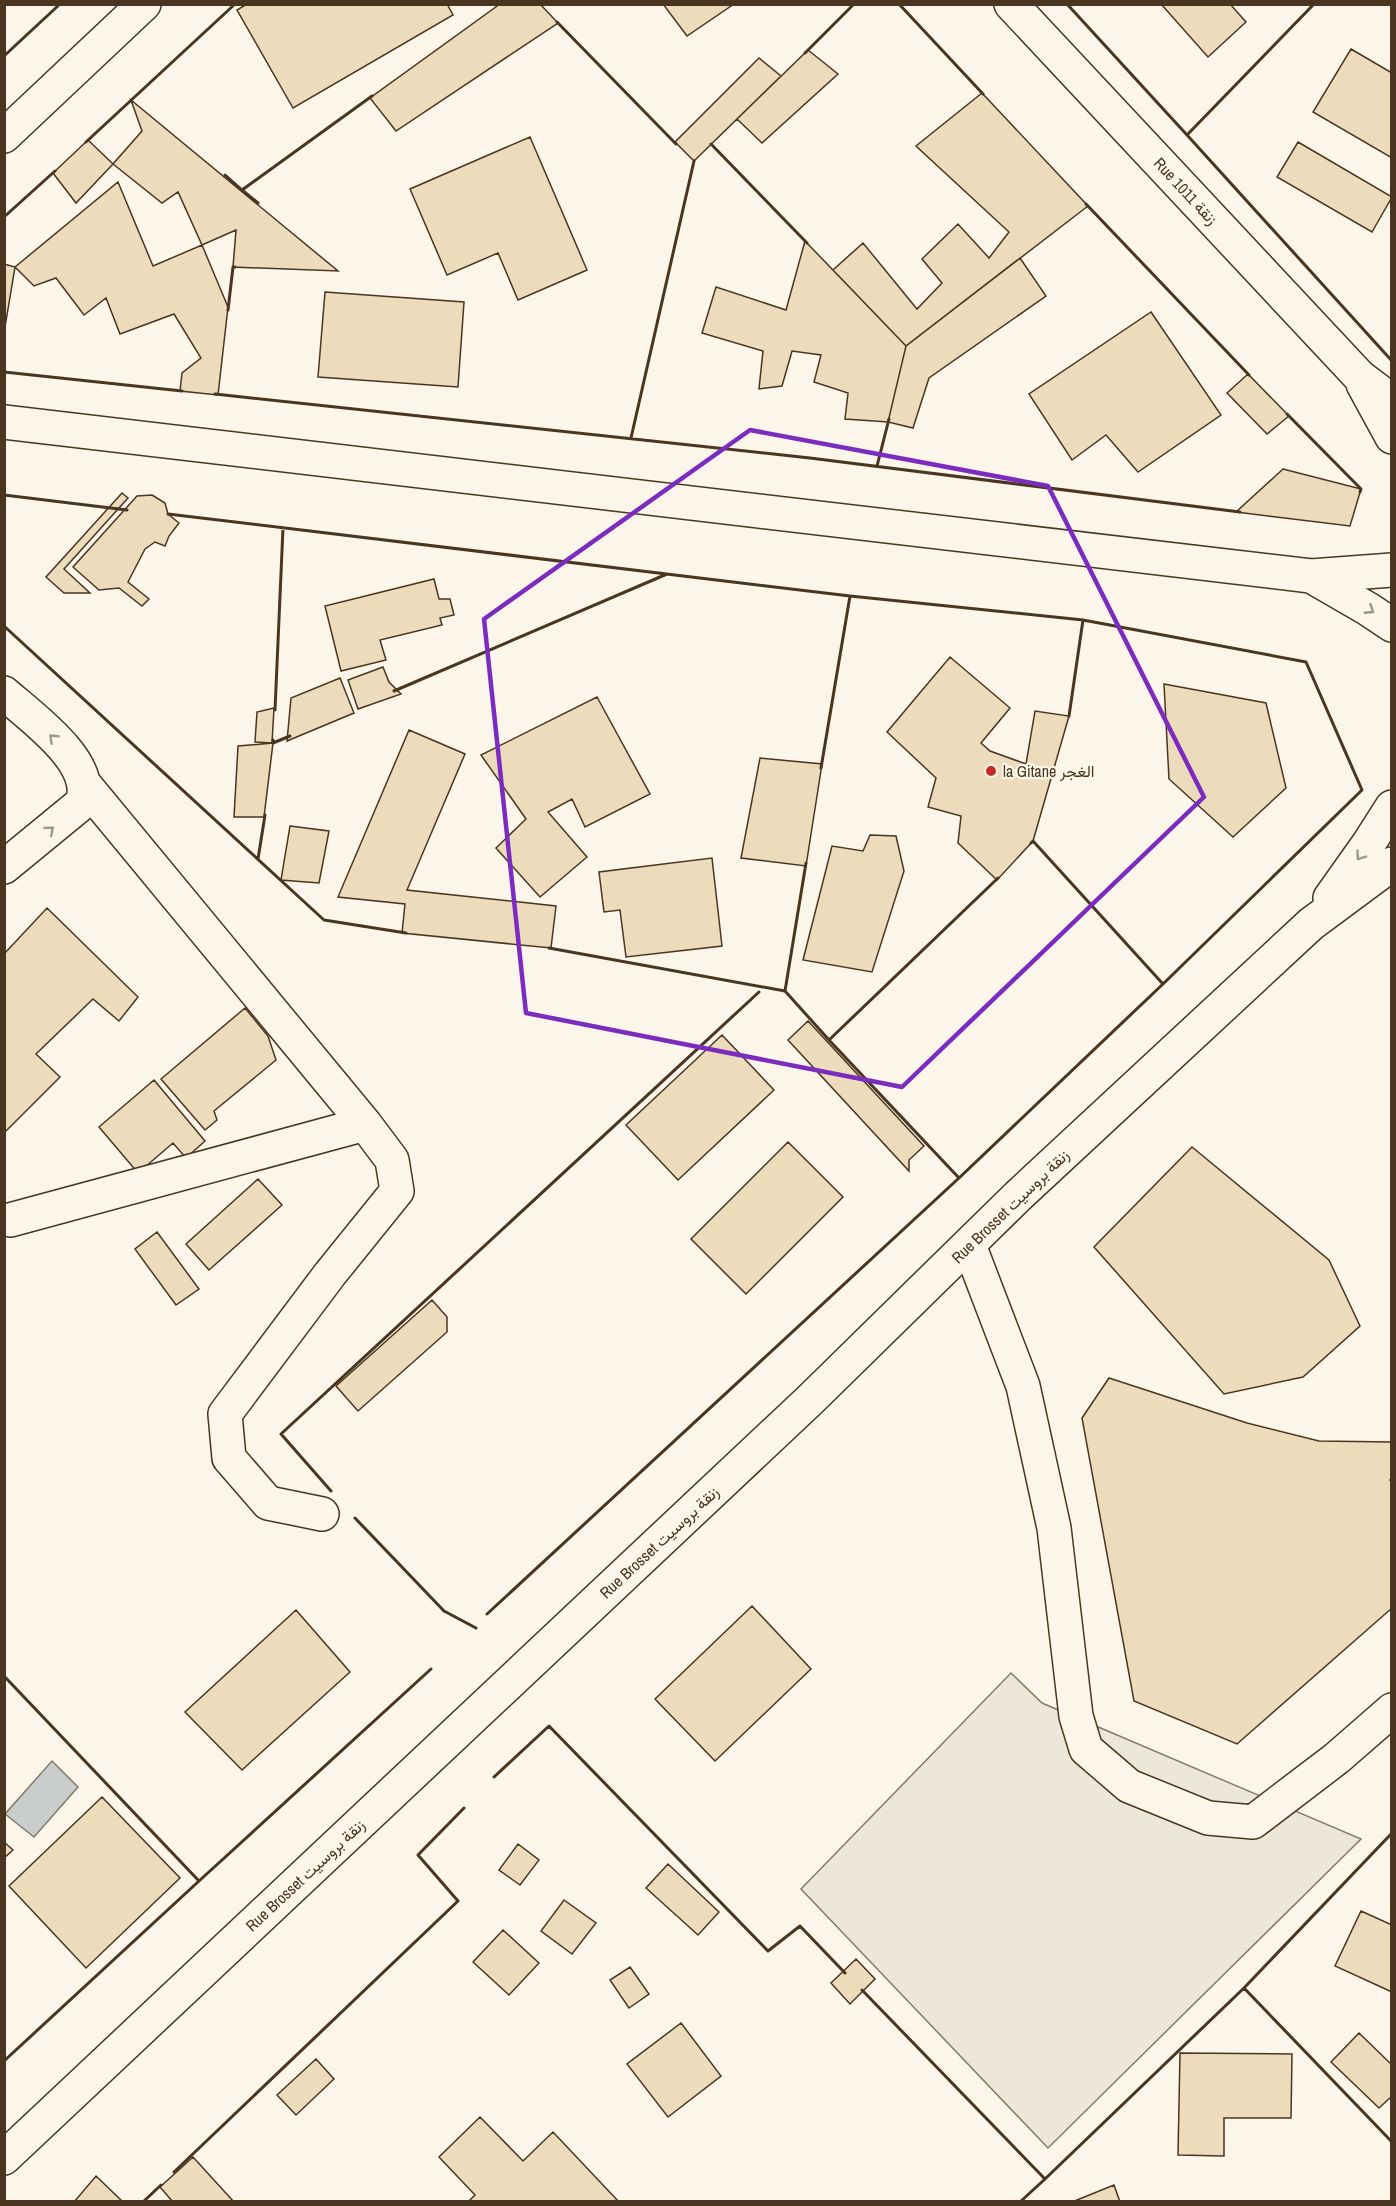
<svg xmlns="http://www.w3.org/2000/svg" width="1396" height="2206" font-family="'Archivo Narrow',Vazirmatn,sans-serif">
<style>
.parking{fill:#ede7d9;stroke:#887966;stroke-width:1.5}
.water{fill:#c9cecd;stroke:#887966;stroke-width:1.5}
.building{fill:#ecdcbc;stroke:#4a3520;stroke-width:1.5}
.lines{fill:none;stroke-linecap:round;stroke-linejoin:round}
.minor-casing{stroke:#4a3520;stroke-width:36}
.major-casing{stroke:#4a3520;stroke-width:36}
.minor{stroke:#fbf6e9;stroke-width:33}
.major{stroke:#fbf6e9;stroke-width:33}
.wall{stroke:#4a3520;stroke-width:3}
.oneway{stroke:#a29684}
.marked{fill:none;stroke:#7b2cbf;stroke-width:4.5;stroke-linejoin:round}
.poi-dot{fill:#c62828;stroke:#fbf6e9;stroke-width:2}
.labels{text-anchor:middle;stroke-width:4.5;stroke-linejoin:round;paint-order:stroke}
.street-label{font-size:16px;fill:#4a3520;stroke:#fbf6e9}
.poi-label{font-size:16px;fill:#4a3520;stroke:#fbf6e9;text-anchor:start}
</style>
<rect width="100%" height="100%" fill="#fbf6e9"/>
<path class="parking" d="M1011 1673 1042 1703 1361 1839 1048 2148 801 1889Z"/>
<path class="water" d="M52 1761 78 1787 34 1837 5 1814Z"/>
<path class="building" d="M247 4H447L453 15 293 108 237 10Z
M500 4H540L558 23 396 131 370 98Z
M663 4H734L687 36Z
M1161 4H1230L1246 22 1208 57Z
M1351 49 1392 73V158L1313 112Z
M808 50 838 74 762 143 737 119Z
M759 58 781 76 694 161 675 142Z
M982 93 1088 206 906 346 833 270 863 243 917 309 942 283 922 259 958 224 989 258 1009 232 916 146Z
M131 100 338 271 233 267 236 230 202 245 178 192 162 203 113 164 142 131Z
M530 137 587 270 518 300 498 253 447 275 410 189Z
M88 140 113 164 76 203 53 173Z
M1298 142 1392 197 1372 232 1277 177Z
M118 182 153 266 202 245 228 307 218 395 180 391 182 373 201 358 174 314 120 334 106 298 84 315 56 278 34 286 15 267Z
M805 241 906 346 888 422 845 419 848 393 814 382 821 355 792 351 782 386 759 389 763 351 702 333 716 287 786 310Z
M1020 258 1046 296 929 378 913 428 888 422 906 346Z
M4 264 15 267 4 333Z
M325 292 464 302 458 387 318 377Z
M1151 312 1221 415 1138 472 1106 435 1072 460 1029 394Z
M1248 374 1289 416 1267 434 1227 393Z
M1283 469 1361 489 1350 526 1236 512Z
M122 493 128 498 64 569 90 593H64L46 577Z
M152 495 165 503 168 514 179 523 169 536 165 546 155 542 145 549 128 582 149 599 142 606 119 588 99 590 73 567 137 496Z
M434 579 439 599H450L454 615 440 618 442 625 380 640 386 660 341 671 325 606Z
M950 657 1010 708 981 743 990 751 1026 764 1035 711 1069 716 1033 841 997 880 958 843 961 816 928 807 936 778 887 732Z
M383 667 389 682 401 694 358 709 348 680Z
M340 678 354 713 287 741 291 698Z
M1164 684 1266 703 1286 788 1233 837 1169 779Z
M597 697 650 794 585 827 572 799 548 812 587 857 540 897 496 848 526 819 481 755Z
M274 708 272 743 255 742 257 712Z
M409 730 465 754 407 890 556 906 551 948 402 933 405 904 338 897Z
M273 743 264 817H234L238 746Z
M760 758 822 764 806 866 741 858Z
M290 826 329 831 319 883 281 880Z
M870 835 896 836 904 871 872 972 803 960 832 846 863 851Z
M712 858 722 946 626 957 620 910 604 912 599 872Z
M47 908 138 997 119 1021 93 999 36 1054 60 1077 4 1133V954Z
M245 1008 268 1036 276 1060 214 1111 217 1120 205 1130 161 1079Z
M808 1021 924 1146 909 1160V1171L788 1040Z
M722 1035 774 1090 678 1180 626 1125Z
M154 1080 205 1141 186 1158 173 1143 138 1173 99 1127Z
M788 1142 843 1197 746 1294 691 1239Z
M1192 1147 1329 1260 1360 1326 1303 1377 1224 1394 1094 1247Z
M258 1179 282 1205 209 1270 186 1244Z
M157 1232 199 1289 176 1305 135 1249Z
M432 1300 447 1317V1332L358 1411 336 1386Z
M1109 1378 1247 1423 1319 1441 1392 1442V1476L1390 1480H1392V1608L1237 1744 1134 1701 1082 1418Z
M752 1606 811 1669 715 1761 655 1699Z
M296 1610 350 1672 242 1770 185 1712Z
M102 1797 180 1878 86 1968 9 1886Z
M4 1842 13 1850 4 1858Z
M518 1844 539 1860 520 1885 499 1870Z
M668 1864 719 1912 698 1935 646 1888Z
M564 1900 596 1923 572 1954 541 1931Z
M1361 1911 1392 1925V1992L1335 1966Z
M503 1930 539 1963 509 1995 473 1962Z
M856 1959 875 1979 850 2004 831 1983Z
M630 1967 649 1994 629 2008 610 1980Z
M681 2023 721 2076 668 2117 627 2064Z
M1359 2033 1392 2065V2096L1379 2108 1331 2062Z
M1180 2053 1292 2054 1291 2118H1224V2156L1178 2155Z
M316 2059 334 2079 296 2115 277 2095Z
M480 2117 523 2161 553 2132 619 2202H468L475 2195 439 2157Z
M193 2157 234 2202H173L160 2187Z
M96 2176 123 2202H74Z
M1114 2185 1120 2202H1072Z"/>
<g class="lines">
<g class="minor-casing">
<path id="minor" d="M4 136 144 4
M4 422 1311 576 1392 570
M1311 576 1368 609 1392 625
M4 693C31 717 97 763 82 803L4 867
M85 785 365 1124 392 1160 397 1191 330 1274 225 1414 229 1458 268 1503 322 1514
M10 1220 365 1124
M969 1245 1023 1386 1054 1528 1076 1716 1086 1749 1129 1786 1208 1818 1253 1822 1337 1758 1392 1710"/>
</g>
<g class="major-casing">
<path id="major" d="M1011 4 1360 377 1392 401
M1363 384 1392 437
M1330 898 1369 843 1392 807
M4 2158 811 1399 1018 1196 1311 924 1392 864"/>
</g>
<use href="#minor" class="minor"/>
<use href="#major" class="major"/>
<path class="wall" d="M899 4 983 94
M1067 4 1187 135 1314 4
M557 22 676 144
M805 53 854 4
M4 56 60 4
M1187 135 1392 361
M86 142 235 4
M711 144 807 243
M225 175 242 190 372 96
M242 190 258 203
M1086 204 1249 375
M4 217 55 171
M228 310 233 267H235
M4 372 182 391
M215 394 810 458 1240 512
M1287 414 1361 489 1360 492
M631 438 694 161
M877 466 889 419
M4 495 127 510
M168 514 850 596
M4 626 324 920 406 933
M394 691 667 574
M275 710 283 528
M273 740V743L290 736
M821 768 850 596 1083 620
M1031 843 1033 841 1163 984 1362 790 1306 662 1083 620 1069 716
M258 859 265 815
M806 863 785 991 829 1040
M998 878 829 1040 959 1178 1163 984
M549 948 785 991
M331 1491 281 1434 759 992
M355 1518 444 1611 476 1628
M487 1614 959 1178
M4 1676 199 1881 431 1669
M494 1777 549 1726 768 1951 800 1926 845 1973
M1392 1833 1244 1988 1392 2142
M862 1990 1045 2179 1020 2202
M4 2061 199 1881
M174 2172 458 1901 418 1855 464 1808
M1045 2179 1244 1988
M143 2202 161 2185"/>
</g>
<defs><path id="oneway-chevron" d="M-2-3.5L2.5 0L-2 3.5" fill="none" stroke-width="1.6" stroke-linecap="round" stroke-linejoin="round" transform="scale(1.5)"/></defs>
<g class="oneway">
<use href="#oneway-chevron" transform="translate(1370 610) rotate(33)"/>
<use href="#oneway-chevron" transform="translate(53 738) rotate(-137)"/>
<use href="#oneway-chevron" transform="translate(50 830) rotate(-40)"/>
<use href="#oneway-chevron" transform="translate(1360 856) rotate(126)"/>
</g>
<path class="marked" d="M750 430 1048 486 1204 797 902 1087 526 1013 484 619Z"/>
<circle class="poi-dot" cx="991" cy="771" r="6"/>
<g class="labels">
<g class="street-label">
<text transform="translate(1186 191) rotate(47)" y="6">Rue 1011 زنقة</text>
<text transform="translate(1010 1206) rotate(-44)" y="6">Rue Brosset زنقة بروسيت</text>
<text transform="translate(659 1542) rotate(-43)" y="6">Rue Brosset زنقة بروسيت</text>
<text transform="translate(305 1875) rotate(-43)" y="6">Rue Brosset زنقة بروسيت</text>
</g>
<g class="poi-label">
<text x="1003" y="777">la Gitane الغجر</text>
</g>
</g>
<rect width="1396" height="2206" fill="none" stroke="#4a3520" stroke-width="12"/>
</svg>
